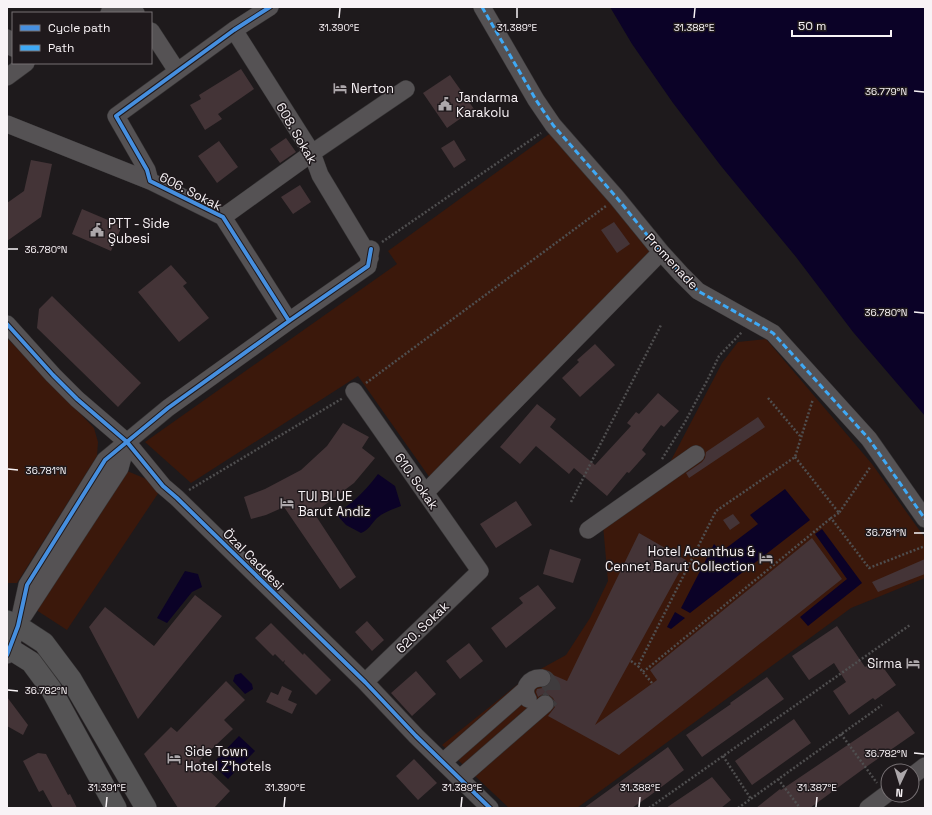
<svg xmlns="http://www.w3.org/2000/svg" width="932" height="815" font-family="'Space Grotesk',sans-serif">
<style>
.green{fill:#3b180b}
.water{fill:#0b0227}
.building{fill:#443437}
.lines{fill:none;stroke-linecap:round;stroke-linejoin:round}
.minor-tunnel{stroke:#3f3b3d;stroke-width:17;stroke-dasharray:17 8;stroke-linecap:butt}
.minor-casing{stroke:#373536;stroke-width:18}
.major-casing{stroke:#373536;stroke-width:22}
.path{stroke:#4f4e4f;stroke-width:2.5;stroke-dasharray:2 2;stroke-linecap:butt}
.minor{stroke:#555254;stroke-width:17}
.major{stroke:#555455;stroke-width:21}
.quiet{stroke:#3fa9f5;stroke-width:3;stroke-dasharray:6 3;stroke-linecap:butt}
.cycleway-casing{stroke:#1f191c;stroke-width:6}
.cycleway{stroke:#468fdf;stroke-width:4}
.ticks{fill:none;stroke:#f8f3f6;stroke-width:1.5}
.labels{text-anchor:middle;stroke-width:3;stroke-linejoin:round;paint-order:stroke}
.poi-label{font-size:13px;fill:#f8f3f6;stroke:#1f191c;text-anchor:start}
.street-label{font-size:13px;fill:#f8f3f6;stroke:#1f191c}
.ticks-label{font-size:10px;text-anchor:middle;fill:#f8f3f6;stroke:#1f191c;stroke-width:3;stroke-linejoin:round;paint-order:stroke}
</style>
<rect width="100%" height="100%" fill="#1e1a1c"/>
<path class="green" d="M552 132 653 253 430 478 358 376 191 483 145 442 397 264 388 251Z
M7 338 94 428 98 442 97 456 17 583H7Z
M766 339 872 464 925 538V578L851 608 577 808H509L442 745 528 676 566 655 590 618 608 581 602 514 665 472 722 363 738 342Z
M120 468 163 486 67 630 30 606Z"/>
<path class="water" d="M610 7H925V416L853 332 796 257 721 166 673 103 632 44Z
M378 474 395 486 401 506C393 509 384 512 377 518 371 524 369 530 361 533L346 525 336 514C353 503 366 490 378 474Z
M785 489 810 520 690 613 681 608 714 544 721 552 758 524 750 515Z
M822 529 862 583 808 626 800 617 847 579 815 534Z
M185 571 198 574 202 587 192 592 167 623 157 618Z
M675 612 685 618 671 629 667 627Z
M241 673 252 684 253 689 245 694 233 681 235 675Z
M239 736 255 751 228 779 212 764Z"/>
<path class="building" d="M241 69 254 89 218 114 222 119 205 130 190 105 201 99 199 95Z
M450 75 474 109 447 128 423 93Z
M286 138 296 152 280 163 270 149Z
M454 140 466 160 454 168 441 148Z
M219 141 238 167 217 183 198 156Z
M31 160 52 164 41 217 7 241V203L24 191Z
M300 185 311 202 293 214 281 197Z
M82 209 122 226 111 251 72 234Z
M614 222 630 244 617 253 601 230Z
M171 265 187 283 183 286 209 318 179 342 138 292Z
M52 296 141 383 118 407 37 328 39 309Z
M595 344 615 365 580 397 562 378 579 362 577 360Z
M658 393 679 411 664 427 661 425 642 450 646 454 629 473 627 472 607 496 574 468 569 474 536 446 520 464 500 447 537 404 556 419 550 427 595 465 631 426 627 423 636 412 639 414Z
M758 417 765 427 689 478 686 473 702 462 705 458 706 452Z
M343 423 369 437 362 448 375 458 354 483 314 513 356 577 340 589 284 507 266 515 251 519 244 497 265 489 301 470 327 446Z
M516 501 532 525 496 548 480 524Z
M733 514 740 523 730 530 723 520Z
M639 533 686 560 595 725 657 680 650 670 812 538 842 579 619 755 548 716 555 707V702L553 698 549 695 543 694 538 697 536 692 537 689 547 687 551 683 552 678 551 674 567 681Z
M550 549 581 559 573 583 543 574Z
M925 559V574L878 592 872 582Z
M538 585 556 608 506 648 491 628 523 603 519 598Z
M195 595 222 616 138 719 89 627 105 607 154 646Z
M367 621 384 640 372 651 355 632Z
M271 623 303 655 304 653 331 680 316 695 284 663 285 660 283 662 275 654 273 656 255 638Z
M837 626 865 667 877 659 896 685 875 700 873 698 849 715 833 691 846 682 834 663 809 680 792 656Z
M469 643 483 661 460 679 446 661Z
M416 671 436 694 412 716 391 693Z
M767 677 784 699 702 757 686 735 731 704 730 703Z
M226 681 245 700 224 720 233 729 199 761 230 791 214 808H178L144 754 171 727 177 732Z
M282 686 292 691 288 700 297 704 292 714 266 702 271 692 278 695Z
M7 697 28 725 23 735 7 726Z
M898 711 915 733 866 767 810 808H756L780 789 781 790Z
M794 719 811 743 752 785 735 761Z
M668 747 684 770 648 797 632 808H584Z
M38 753 46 754 68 795 70 794 77 808H53L43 790 39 792 23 761Z
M414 759 437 783 418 800 396 776Z
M712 777 731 800 721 808H666Z"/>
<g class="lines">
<path class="minor-tunnel" d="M542 678 546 679 552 687V697L546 703"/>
<g class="minor-casing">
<path id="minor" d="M130 7 136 13
M270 7 234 30 116 116 147 170 150 181 223 217 289 321
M482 7 536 100 553 125 617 198 661 252 681 274 698 291 773 333 869 439 925 519
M109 13 119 7
M234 30 312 153 320 175 370 258
M151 31 177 71
M7 38 13 48
M7 77 26 63
M7 124 150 181
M223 217 312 153 406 89
M7 324 53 375 77 399 127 442 163 486 177 498 365 682 416 736 490 808
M354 391 480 571 365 682
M425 493 661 252
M588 530 696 454
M24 615 120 468 127 442
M7 655 18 626 27 585 105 460 168 408 289 321 368 266 371 249
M528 699C521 688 530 677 542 678
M443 762 525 690
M912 776 925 766
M459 779 545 704
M868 808 888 793"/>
</g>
<g class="major-casing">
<path id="major" d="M7 621 18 626 44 643 71 679 146 808
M7 647 31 662 51 689 116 808"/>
</g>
<path class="path" d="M382 242 541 133
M366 383 606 206
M768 398 800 436
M795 457 839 513 871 466
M662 459 685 422 709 377 719 356 742 332
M189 490 343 398
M571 502 661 325
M839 513 831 518 869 568 925 546
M631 661 638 666
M643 672 831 518
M652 683 638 666 716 511 795 457 813 399
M841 734 877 783
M723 756 751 799
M778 779 800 808
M901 802 910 795
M649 808 910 625
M738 808 882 705"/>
<use href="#minor" class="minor"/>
<use href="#major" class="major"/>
<path class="quiet" d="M482 7 536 100 553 125 617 198 661 252 681 274 698 291 773 333 869 439 925 519"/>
<g class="cycleway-casing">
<path id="cycleway" d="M270 7 234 30 116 116 147 170 150 181 223 217 289 321
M7 324 53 375 77 399 127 442 163 486 177 498 365 682 416 736 490 808
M7 655 18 626 27 585 105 460 168 408 289 321 368 266 371 249"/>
</g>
<use href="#cycleway" class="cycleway"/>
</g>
<path class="ticks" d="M339 18 340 8M517 18V8M694 18 695 8M914 91 924 92M8 249H18M914 312 924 313M8 469 18 470M914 533H924M8 690 18 691M914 753 924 754M106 807 107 797M284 807 285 797M461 807 462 797M639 807 640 797M816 807 817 797"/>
<defs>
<g id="hotel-bare" transform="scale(1.08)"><path d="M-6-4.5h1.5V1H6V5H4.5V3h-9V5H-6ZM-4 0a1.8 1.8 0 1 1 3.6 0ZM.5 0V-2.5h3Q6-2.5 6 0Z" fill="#aca7aa" stroke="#1f191c" stroke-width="2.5" paint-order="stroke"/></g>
<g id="civic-bare" transform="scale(1.08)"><path d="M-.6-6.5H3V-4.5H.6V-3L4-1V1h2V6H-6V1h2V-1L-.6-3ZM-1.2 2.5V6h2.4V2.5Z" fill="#aca7aa" stroke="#1f191c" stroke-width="2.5" paint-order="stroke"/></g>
</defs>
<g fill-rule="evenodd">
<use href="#hotel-bare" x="340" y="88"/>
<use href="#civic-bare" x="445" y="104"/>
<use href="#civic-bare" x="97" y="230"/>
<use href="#hotel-bare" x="287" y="503"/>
<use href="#hotel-bare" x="766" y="558"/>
<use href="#hotel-bare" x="913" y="663"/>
<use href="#hotel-bare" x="174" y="758"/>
</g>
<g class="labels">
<g class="poi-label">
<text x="351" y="93">Nerton</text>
<text x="456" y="102">Jandarma<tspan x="456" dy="15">Karakolu</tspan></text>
<text x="108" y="228">PTT - Side<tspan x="108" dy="15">Şubesi</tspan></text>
<text x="298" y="501">TUI BLUE<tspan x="298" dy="15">Barut Andiz</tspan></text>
<text x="755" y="556" text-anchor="end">Hotel Acanthus &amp;<tspan x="755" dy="15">Cennet Barut Collection</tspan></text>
<text x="902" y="668" text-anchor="end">Sirma</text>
<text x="185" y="756">Side Town<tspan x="185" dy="15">Hotel Z'hotels</tspan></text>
</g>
<g class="street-label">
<text transform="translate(297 133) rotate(60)" y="5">608. Sokak</text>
<text transform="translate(191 191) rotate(27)" y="5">606. Sokak</text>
<text transform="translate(672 261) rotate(47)" y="5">Promenade</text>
<text transform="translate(417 481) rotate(55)" y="5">610. Sokak</text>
<text transform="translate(254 559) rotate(45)" y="5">Özal Caddesi</text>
<text transform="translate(422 627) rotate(-44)" y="5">620. Sokak</text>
</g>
</g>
<g class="ticks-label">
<text x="339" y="31">31.390°E</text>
<text x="517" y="31">31.389°E</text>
<text x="694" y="31">31.388°E</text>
<text x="886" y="95">36.779°N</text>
<text x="46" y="253">36.780°N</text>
<text x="886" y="316">36.780°N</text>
<text x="46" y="474">36.781°N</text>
<text x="886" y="536">36.781°N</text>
<text x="46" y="694">36.782°N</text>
<text x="886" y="757">36.782°N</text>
<text x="107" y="791">31.391°E</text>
<text x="285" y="791">31.390°E</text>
<text x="462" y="791">31.389°E</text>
<text x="640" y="791">31.388°E</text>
<text x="817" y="791">31.387°E</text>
</g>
<rect width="932" height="815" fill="none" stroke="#f8f3f6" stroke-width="16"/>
<rect x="12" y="12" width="140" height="52" fill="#1f191c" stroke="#767073"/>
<rect x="20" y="25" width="20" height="6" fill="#468fdf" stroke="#767073"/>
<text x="48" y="32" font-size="12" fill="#f8f3f6">Cycle path</text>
<rect x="20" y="45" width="20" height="6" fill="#3fa9f5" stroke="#767073"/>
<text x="48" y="52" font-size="12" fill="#f8f3f6">Path</text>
<g transform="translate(900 783) rotate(184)"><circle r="19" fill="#1f191c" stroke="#767073"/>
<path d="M0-3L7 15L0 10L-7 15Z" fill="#aca7aa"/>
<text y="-6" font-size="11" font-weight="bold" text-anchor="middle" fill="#f8f3f6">N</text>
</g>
<path d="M792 30v6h99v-6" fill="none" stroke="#f8f3f6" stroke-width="2"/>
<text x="798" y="30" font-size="12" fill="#f8f3f6" stroke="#1f191c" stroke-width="3" paint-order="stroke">50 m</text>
</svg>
